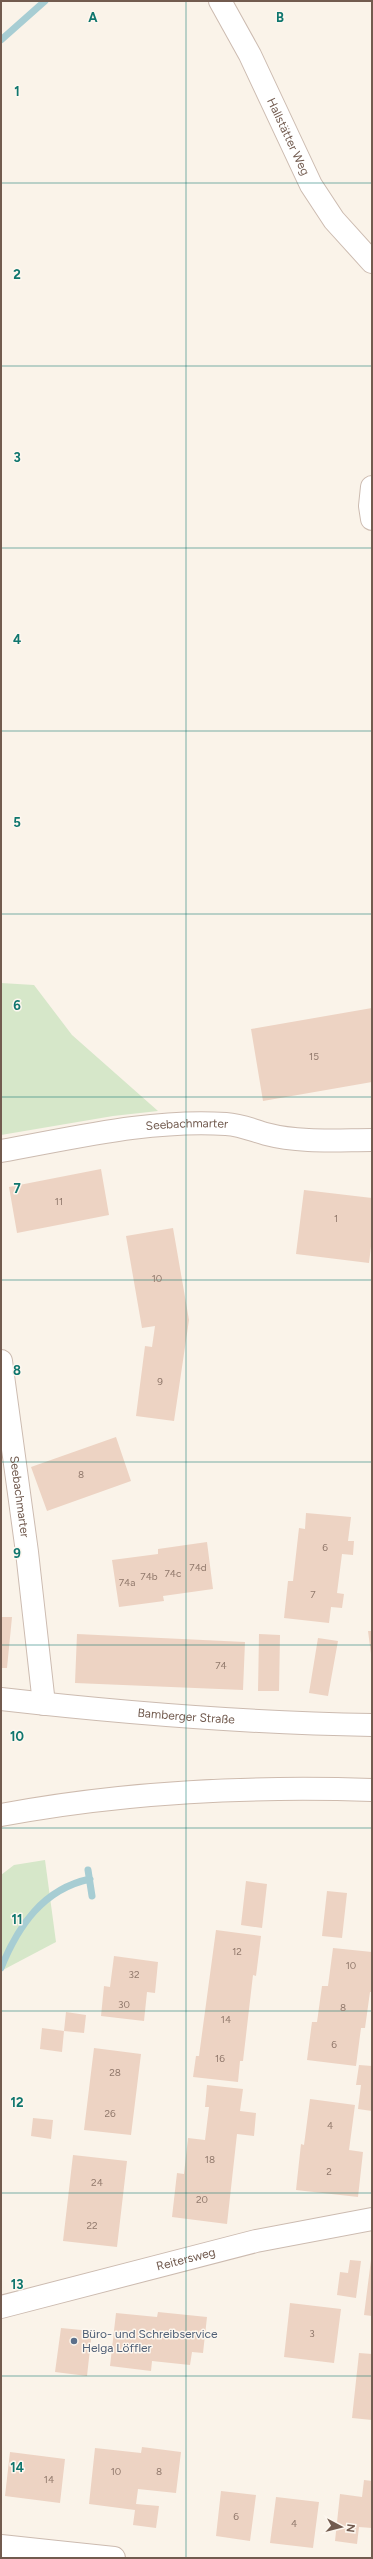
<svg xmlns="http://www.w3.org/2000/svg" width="373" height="2559" font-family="Figtree,sans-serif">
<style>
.green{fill:#d6e7c9}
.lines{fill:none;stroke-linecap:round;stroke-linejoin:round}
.stream{stroke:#a7cdd3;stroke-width:7}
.building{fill:#edd3c3}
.street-casing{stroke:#ccbbb0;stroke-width:24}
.secondary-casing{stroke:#cebbae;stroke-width:24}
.street{stroke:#fff;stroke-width:22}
.secondary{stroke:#fff;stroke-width:22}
.grid{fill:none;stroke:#0f766e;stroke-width:1;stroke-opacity:0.55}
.service-dot{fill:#5c6f8a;stroke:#fdf7ef;stroke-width:1.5}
.labels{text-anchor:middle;stroke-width:3;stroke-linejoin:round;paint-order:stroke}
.number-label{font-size:10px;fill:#91796c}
.street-label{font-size:12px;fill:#725b4f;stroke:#fdf7ef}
.service-label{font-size:12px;fill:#4e5e75;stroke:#fdf7ef;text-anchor:start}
.grid-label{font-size:13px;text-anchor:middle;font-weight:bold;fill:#0f766e;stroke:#fdf7ef;stroke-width:3;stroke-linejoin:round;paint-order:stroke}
</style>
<rect width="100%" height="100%" fill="#faf3e9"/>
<path class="green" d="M1 983 34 985 72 1035 158 1111 113 1116 1 1135Z
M45 1860 56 1942 1 1971V1875L14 1865Z"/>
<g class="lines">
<path class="stream" d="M1 40 45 1
M88 1870 92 1896
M1 1968C18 1926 43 1889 90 1879"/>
</g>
<path class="building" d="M372 1008V1082L263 1101 251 1029Z
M101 1169 109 1215 17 1233 9 1187Z
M304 1190 372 1198V1238L369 1263 296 1254Z
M173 1228 189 1320 174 1421 136 1416 145 1346 152 1347 155 1326 142 1328 126 1236Z
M116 1437 131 1481 47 1511 31 1467Z
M306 1513 351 1517 348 1541H354L353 1555 342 1554 337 1593 344 1594 342 1608 331 1607 329 1623 284 1618 288 1581H293L299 1528 305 1529Z
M207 1542 213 1589 163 1596 164 1601 119 1607 112 1560 158 1554V1549Z
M1 1617H12L7 1668H1Z
M368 1631H372V1654H371Z
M77 1634 245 1642 243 1690 75 1683Z
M259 1634 280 1635 279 1691H258Z
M318 1638 338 1641 328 1696 309 1693Z
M246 1881 267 1884 262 1928 241 1925Z
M327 1891 347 1893 342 1938 322 1936Z
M216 1930 261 1936 256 1976 253 1975 243 2061H240L238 2082 193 2077 196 2056H199Z
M333 1948 372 1952V1992H370L365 2028H361L356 2066 307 2060 312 2022H317L322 1986H328Z
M114 1956 158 1962 155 1993 147 1992 144 2021 101 2016 104 1986 110 1987Z
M66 2012 86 2015 84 2033 64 2031Z
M42 2028 64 2031 62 2052 40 2049Z
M94 2048 141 2054 131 2135 84 2130Z
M359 2065 372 2066V2111L358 2109 361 2085H356Z
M207 2085 243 2089 240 2111 256 2113 254 2136 237 2134 227 2224 172 2217 177 2173 184 2174 188 2138 205 2140 209 2107H205Z
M310 2099 355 2105 349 2150 363 2152 358 2197 296 2190 301 2144 304 2145Z
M33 2118 53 2120 51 2139 31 2136Z
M73 2155 127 2161 117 2247 63 2241Z
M350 2260 361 2261 356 2298 337 2295 340 2272 348 2273Z
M371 2260H372V2316L364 2315Z
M290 2303 341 2309 334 2363 284 2357Z
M158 2312 207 2317 203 2353 192 2352 190 2365 152 2361 151 2371 110 2366 116 2313 157 2317Z
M61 2328 92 2331 87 2376 55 2372Z
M359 2353 372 2354V2420L352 2418Z
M142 2447 181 2452 176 2493 138 2489 136 2504 159 2506 156 2528 133 2525 135 2510 89 2504 95 2448 141 2453Z
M10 2452 65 2459 60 2503 5 2496Z
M364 2480 372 2481V2528L359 2527 357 2544 335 2541 340 2494 362 2497Z
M221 2491 256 2495 250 2541 216 2536Z
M276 2497 319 2502 313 2548 270 2543Z"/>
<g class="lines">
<g class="street-casing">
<g id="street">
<path id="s1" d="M220 1 250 55 311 185 334 220 372 262"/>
<path d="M372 487 370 506 372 519"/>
<path id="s2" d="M1 1151C74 1138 151 1119 226 1124 241 1125 252 1130 266 1134 300 1143 338 1140 372 1140"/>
<path id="s3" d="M1 1361 27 1552 44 1704"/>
<path id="s4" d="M1 1699C124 1713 248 1723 372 1725"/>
<path id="s5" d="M1 2307 256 2241 372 2219"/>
<path d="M1 2546 114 2558"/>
</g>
</g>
<g class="secondary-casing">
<path id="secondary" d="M1 1815C123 1792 248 1786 372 1790"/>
</g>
<use href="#street" class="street"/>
<use href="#secondary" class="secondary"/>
</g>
<path class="grid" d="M186 1V2558M1 183H372M1 366H372M1 548H372M1 731H372M1 914H372M1 1097H372M1 1280H372M1 1462H372M1 1645H372M1 1828H372M1 2011H372M1 2193H372M1 2376H372"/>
<circle class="service-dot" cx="74" cy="2341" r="4"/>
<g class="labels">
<g class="number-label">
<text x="314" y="1060">15</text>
<text x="59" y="1205">11</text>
<text x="336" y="1222">1</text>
<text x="157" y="1282">10</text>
<text x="160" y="1385">9</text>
<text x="81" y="1478">8</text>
<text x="325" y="1551">6</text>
<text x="198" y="1571">74d</text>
<text x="173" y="1577">74c</text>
<text x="149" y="1580">74b</text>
<text x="127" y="1586">74a</text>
<text x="313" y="1598">7</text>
<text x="221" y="1669">74</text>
<text x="237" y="1955">12</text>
<text x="351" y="1969">10</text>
<text x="134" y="1978">32</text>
<text x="124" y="2008">30</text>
<text x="343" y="2011">8</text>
<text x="226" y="2023">14</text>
<text x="334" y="2048">6</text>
<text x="220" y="2062">16</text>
<text x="115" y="2076">28</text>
<text x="110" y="2117">26</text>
<text x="330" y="2129">4</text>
<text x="210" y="2163">18</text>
<text x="329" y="2175">2</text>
<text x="97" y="2186">24</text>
<text x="202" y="2203">20</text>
<text x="92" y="2229">22</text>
<text x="312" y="2337">3</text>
<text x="116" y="2475">10</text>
<text x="159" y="2475">8</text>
<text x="49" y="2483">14</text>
<text x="236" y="2520">6</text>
<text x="294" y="2527">4</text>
</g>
<g class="street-label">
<text dy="4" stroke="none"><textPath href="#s1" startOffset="152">Hallstätter Weg</textPath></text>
<text dy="4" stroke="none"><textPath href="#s2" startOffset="188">Seebachmarter</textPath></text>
<text dy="4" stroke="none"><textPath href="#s3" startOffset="137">Seebachmarter</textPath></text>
<text dy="4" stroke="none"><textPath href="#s4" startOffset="186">Bamberger Straße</textPath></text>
<text dy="4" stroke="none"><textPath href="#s5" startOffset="191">Reitersweg</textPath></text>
</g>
<g class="service-label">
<text x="82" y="2338">Büro- und Schreibservice<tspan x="82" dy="14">Helga Löffler</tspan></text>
</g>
</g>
<g class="grid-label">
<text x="93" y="22">A</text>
<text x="280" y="22">B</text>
<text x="17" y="96">1</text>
<text x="17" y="279">2</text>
<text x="17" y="462">3</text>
<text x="17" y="644">4</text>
<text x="17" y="827">5</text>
<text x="17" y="1010">6</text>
<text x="17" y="1193">7</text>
<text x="17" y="1375">8</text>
<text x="17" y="1558">9</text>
<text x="17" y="1741">10</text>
<text x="17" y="1924">11</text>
<text x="17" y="2107">12</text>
<text x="17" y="2289">13</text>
<text x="17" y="2472">14</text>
</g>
<rect width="373" height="2559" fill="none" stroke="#725b4f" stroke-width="4"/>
<g transform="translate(341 2527) rotate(97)" stroke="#fdf7ef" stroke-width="3" paint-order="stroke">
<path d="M0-3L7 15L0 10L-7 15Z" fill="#725b4f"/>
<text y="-6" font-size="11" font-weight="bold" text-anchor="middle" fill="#725b4f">N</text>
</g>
</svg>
